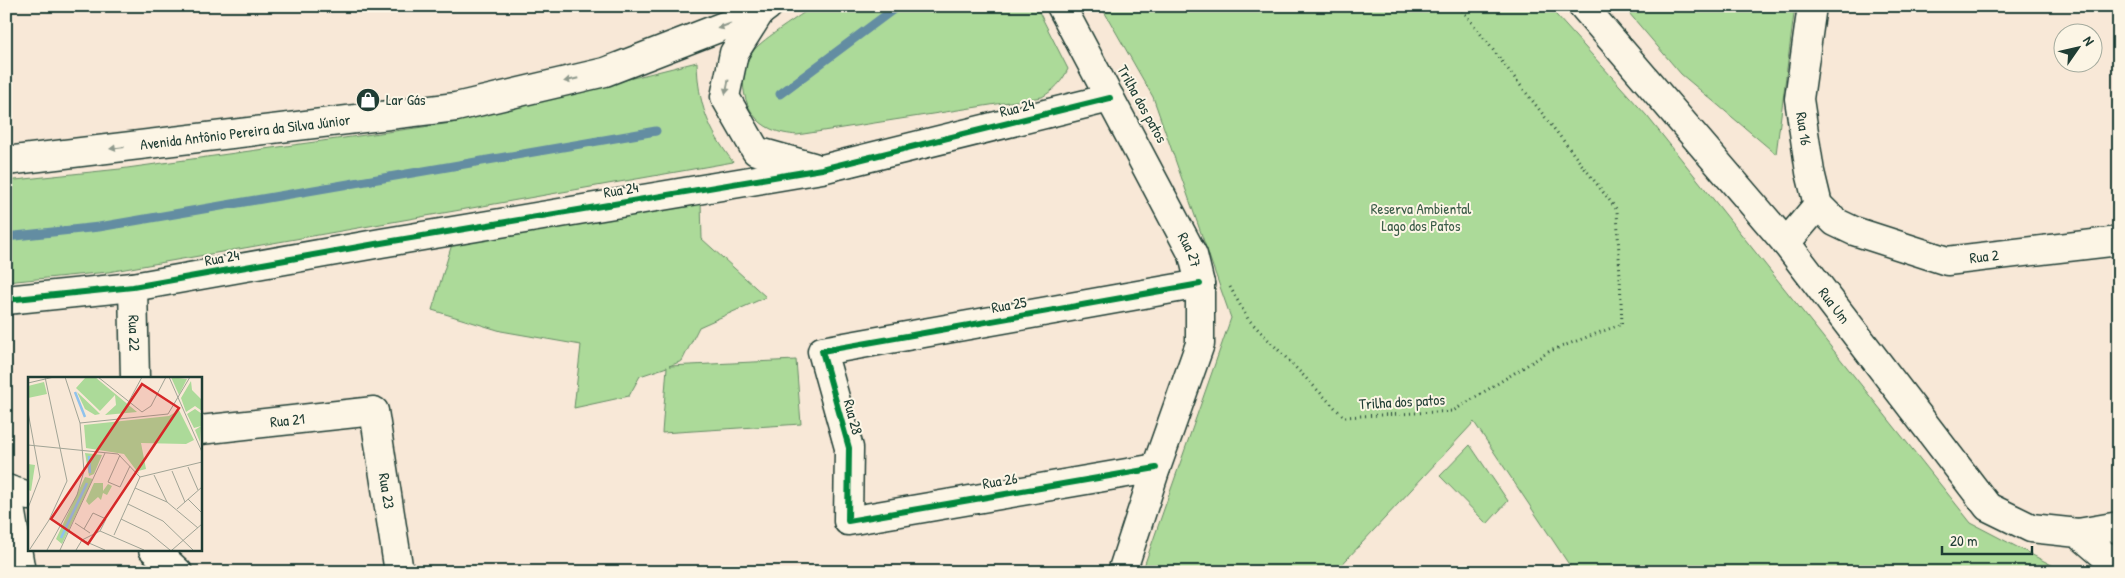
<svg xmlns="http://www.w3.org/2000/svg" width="2125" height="578" font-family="'Patrick Hand',sans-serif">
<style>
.green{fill:#acda99;stroke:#668c66}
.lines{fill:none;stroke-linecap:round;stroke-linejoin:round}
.stream{stroke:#638da2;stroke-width:9}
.minor-casing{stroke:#1f3d34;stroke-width:31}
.tertiary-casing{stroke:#1f3d34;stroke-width:31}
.path{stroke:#1f3d34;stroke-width:3;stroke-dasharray:1 4;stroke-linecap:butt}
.minor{stroke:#fcf5e5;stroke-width:28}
.tertiary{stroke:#fcf5e5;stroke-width:28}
.cycleway-casing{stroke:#fcf5e5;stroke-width:9}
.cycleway{stroke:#00873e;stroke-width:6}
.oneway{fill:#8e998c}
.labels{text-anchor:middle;stroke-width:4;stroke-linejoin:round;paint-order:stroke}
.poi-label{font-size:15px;fill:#1f3d34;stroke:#fcf5e5;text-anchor:start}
.street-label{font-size:15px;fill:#1f3d34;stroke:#fcf5e5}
.park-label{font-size:15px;fill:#3b5c48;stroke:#fcf5e5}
.inset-river{fill:none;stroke:#90c2ec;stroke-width:2.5}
.inset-road{fill:none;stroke:#a1a496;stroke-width:1}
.view{fill:#d62828;fill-opacity:0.15;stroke:#d62828;stroke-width:2.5}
.inset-edge{fill:none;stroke:#1f3d34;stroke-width:2.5}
</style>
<rect width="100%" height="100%" fill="#f8e8d7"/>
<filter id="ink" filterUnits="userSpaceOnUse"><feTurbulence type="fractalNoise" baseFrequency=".02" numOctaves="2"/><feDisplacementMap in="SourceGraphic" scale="10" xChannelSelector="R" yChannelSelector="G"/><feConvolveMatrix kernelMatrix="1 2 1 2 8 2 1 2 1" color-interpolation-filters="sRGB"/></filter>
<g filter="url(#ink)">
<path class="green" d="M813 6H1036L1068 69C1062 82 1054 90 1042 97L797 135C788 134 780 133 771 129 742 116 735 75 754 50 764 38 799 17 813 6Z
M1101 6H1548L1647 116 1971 523 2065 572H1574L1474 422 1335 572H1142L1231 318 1153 97Z
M1623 6H1795L1776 154 1681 74Z
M697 62C698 104 708 129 733 162L108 272 6 282V181L120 169 452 123Z
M701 202 702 239 766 297 699 327 682 361 669 366 796 360 801 424 662 433 667 367 640 376 629 396 574 408 581 345 501 331 432 310 452 244Z
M1470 445 1508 501 1487 524 1440 476Z"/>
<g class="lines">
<path class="stream" d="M780 94 898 6
M6 237 99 227 656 131"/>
<g class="minor-casing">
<g id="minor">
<path id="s1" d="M1812 6 1799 99 1810 172 1818 205 1835 222 1854 231 1947 261 2119 241"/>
<path d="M1786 243 1818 205"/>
<path id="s2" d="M133 287 135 378"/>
<path id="s3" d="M200 430 374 411 399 572"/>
<path d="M1156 468 848 521 849 448 822 351 1200 284"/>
<path d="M7 489 21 572"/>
</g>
</g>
<g class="tertiary-casing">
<g id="tertiary">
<path id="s4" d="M1061 6 1193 255 1200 284V344L1156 468 1122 572"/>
<path id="s5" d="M1583 6 1786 243 1988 507 2031 528 2078 533 2119 526"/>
<path d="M760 12 734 53 725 97 756 151 813 167"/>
<path id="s6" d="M6 161 456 107 605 72 760 12 768 6"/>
<path d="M6 300 133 287 381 243 822 169 1110 98"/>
<path d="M6 489 29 496"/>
<path d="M2078 533 2105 556 2118 572"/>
<path d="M153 549 178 572"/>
</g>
</g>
<path class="path" d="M1230 287 1248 319 1344 417 1453 411 1550 351 1622 324 1617 210 1459 6"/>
<use href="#minor" class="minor"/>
<use href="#tertiary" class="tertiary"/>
<g class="cycleway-casing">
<path id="cycleway" d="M6 300 133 287 381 243 822 169 1110 98
M1156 468 848 521 849 448 822 351 1200 284"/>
</g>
<use href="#cycleway" class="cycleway"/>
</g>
<defs><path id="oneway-solid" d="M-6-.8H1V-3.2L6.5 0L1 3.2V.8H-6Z" transform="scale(1.25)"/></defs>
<g class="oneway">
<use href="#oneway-solid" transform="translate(724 26) rotate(159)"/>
<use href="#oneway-solid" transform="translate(571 80) rotate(167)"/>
<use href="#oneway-solid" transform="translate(727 87) rotate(102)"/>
<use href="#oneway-solid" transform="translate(117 148) rotate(173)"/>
</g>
</g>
<defs>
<g id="shop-disc" transform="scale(1.25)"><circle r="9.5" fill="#1f3d34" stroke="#fcf5e5"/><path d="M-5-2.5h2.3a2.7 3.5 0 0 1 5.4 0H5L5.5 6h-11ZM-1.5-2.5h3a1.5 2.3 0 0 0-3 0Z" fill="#fff"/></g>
</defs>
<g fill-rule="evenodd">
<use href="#shop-disc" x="368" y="100"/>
</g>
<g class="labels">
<g class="poi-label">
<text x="386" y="105">Lar Gás</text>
</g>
<g class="street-label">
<text transform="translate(1142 104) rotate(61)" y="5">Trilha dos patos</text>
<text transform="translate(1017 108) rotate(-14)" y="5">Rua 24</text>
<text dy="5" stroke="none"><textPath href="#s1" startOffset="124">Rua 16</textPath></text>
<text dy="5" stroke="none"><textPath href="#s6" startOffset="241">Avenida Antônio Pereira da Silva Júnior</textPath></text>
<text transform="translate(621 190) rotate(-9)" y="5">Rua 24</text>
<text dy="5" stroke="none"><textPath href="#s4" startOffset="276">Rua 27</textPath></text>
<text dy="5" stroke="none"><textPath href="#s1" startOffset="382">Rua 2</textPath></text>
<text transform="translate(222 258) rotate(-10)" y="5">Rua 24</text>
<text transform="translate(1009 305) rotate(-10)" y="5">Rua 25</text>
<text dy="5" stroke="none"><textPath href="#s5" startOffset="391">Rua Um</textPath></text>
<text dy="5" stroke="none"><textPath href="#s2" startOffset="46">Rua 22</textPath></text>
<text transform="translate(1402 402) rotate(-3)" y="5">Trilha dos patos</text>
<text transform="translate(853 417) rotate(75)" y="5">Rua 28</text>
<text dy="5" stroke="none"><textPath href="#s3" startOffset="88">Rua 21</textPath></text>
<text transform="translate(1000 481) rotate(-10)" y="5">Rua 26</text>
<text dy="5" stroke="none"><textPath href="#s3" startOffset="256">Rua 23</textPath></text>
</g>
<g class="park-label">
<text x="1421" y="214">Reserva Ambiental<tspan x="1421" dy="17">Lago dos Patos</tspan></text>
</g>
</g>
<g transform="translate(28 377)">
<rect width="174" height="174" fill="#f8e8d7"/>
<path d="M58 0H67L109 35 77 38 88 28 87 18 72 34 48 11ZM143 0 159 2 151 18ZM163 4 164 13 174 23V34L167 29 158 35 153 21ZM16 5 19 17 0 21V9ZM49 15 68 33 72 37 67 38 57 32ZM167 32 174 37 172 65 167 53 173 49 166 51 159 37ZM151 33 166 63 158 67 113 66 118 92 110 94 111 97 96 77 58 71 56 48 141 39ZM57 76 74 78 66 97 61 99ZM0 87 7 88 3 114 0 113ZM57 100 65 102 34 167 28 162ZM66 106H75V114L80 107 84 109 79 118 75 116 73 123 70 120 61 128 58 124Z" fill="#acda99"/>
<path class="inset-river" d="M47 15 57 40M61 79 62 96M33 161 59 106"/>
<path class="inset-road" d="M70 0 114 35 123 29 138 0M141 0 174 75M0 6 26 0M100 26 114 0M0 35 12 100 0 131M52 46 140 37 162 0M0 68 90 77 112 100M92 78 80 105 92 110 102 89M160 90 170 113M144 94 157 125M126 98 139 125M112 100 174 85M107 111 139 125 170 151M160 122 174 136M100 127 135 144 165 173M149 132 174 110M93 142 120 155 142 173M47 146 62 156M56 152 65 136 78 142 72 154M86 158 112 100M54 163 77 173M2 172 21 143 39 104 17 0M19 173 49 118 56 94 52 46 37 0M32 173 77 76M48 173 54 163 72 154 116 173M144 173 174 147"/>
<path class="view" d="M114 7 151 31 60 167 23 142Z"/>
<rect width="174" height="174" class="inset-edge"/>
</g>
<rect width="2125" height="578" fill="none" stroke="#fcf5e5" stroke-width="25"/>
<rect x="12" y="12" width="2100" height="553" fill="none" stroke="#1f3d34" stroke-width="2" filter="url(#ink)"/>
<g transform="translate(2078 48) rotate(56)"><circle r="24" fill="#fcf5e5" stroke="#a4ab9e"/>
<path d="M0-4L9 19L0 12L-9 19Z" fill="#1f3d34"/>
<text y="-8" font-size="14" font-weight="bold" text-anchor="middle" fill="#1f3d34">N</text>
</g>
<path d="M1942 546v8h90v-8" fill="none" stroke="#1f3d34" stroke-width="2.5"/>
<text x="1950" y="546" font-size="15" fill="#1f3d34" stroke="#fcf5e5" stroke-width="4" paint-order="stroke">20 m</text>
</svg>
